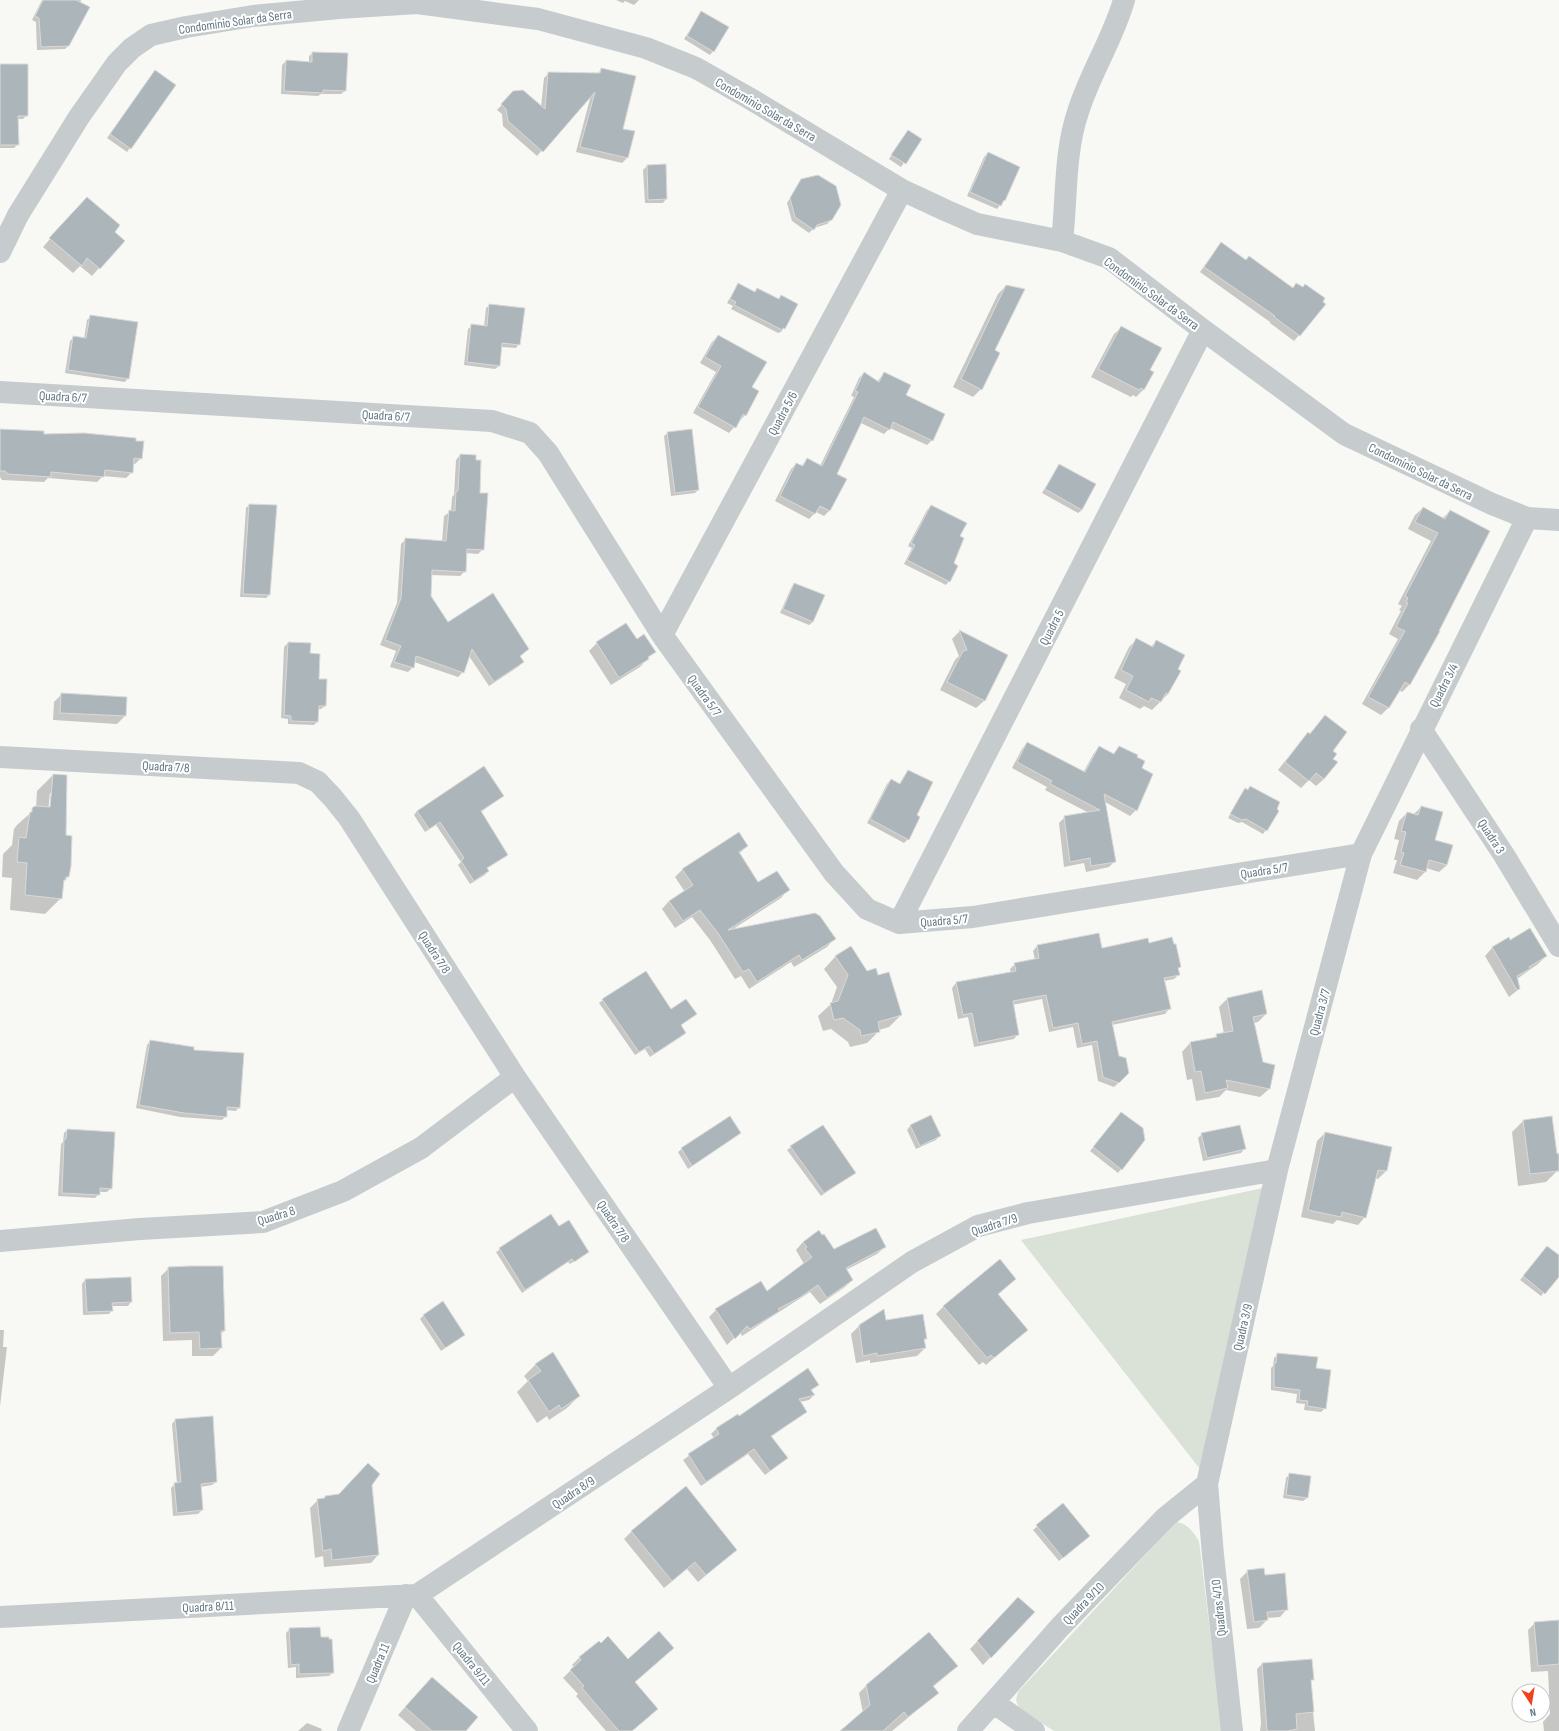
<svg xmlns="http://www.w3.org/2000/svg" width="1559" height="1731" font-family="'Sofia Sans Condensed',sans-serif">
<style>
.green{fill:#dae1d6}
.shadow{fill:#0003;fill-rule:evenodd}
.building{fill:#acb6ba;stroke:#dadad8}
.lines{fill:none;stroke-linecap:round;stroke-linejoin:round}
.minor{stroke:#c6cbcd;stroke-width:22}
.labels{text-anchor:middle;stroke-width:4;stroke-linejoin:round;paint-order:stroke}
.street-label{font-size:13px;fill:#617682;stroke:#fff}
</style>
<rect width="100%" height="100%" fill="#f8f8f5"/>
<path class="green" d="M1263 1188 1200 1469 1021 1240Z
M1176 1522C1187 1523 1193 1532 1199 1541L1222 1731H1054L1019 1708 1016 1700 1018 1692Z"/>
<path class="shadow" d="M42 0H81L69 45 65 49 37 50 36 22 32 20Z
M616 0H639L634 5 625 1 623 3Z
M702 12 713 51 710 55 684 39Z
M313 53 345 91 341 94H321L318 96 281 94 282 65 286 61 309 63V56Z
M0 65 27 115 23 119H17L18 144 14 148H0Z
M602 69 622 129 627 158 622 163 576 152 591 95 537 156 503 126 502 114 497 110 508 98 541 107 544 78 549 73 597 74Z
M155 71 175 86 127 152 107 138Z
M908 131 920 139 901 167 889 159Z
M988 153 1019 167 1004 200 997 209 967 196 984 157Z
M647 166 666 199 663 203H645L643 170Z
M802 180 831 220 827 224 814 228 809 233 792 221 787 203Z
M79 206 113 232 123 241 92 276 80 266 73 273 43 247Z
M1221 243 1245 261 1292 289 1297 284 1325 304 1294 341 1270 323V322L1200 272Z
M738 284 754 292 757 289 778 300 781 296 784 328 781 332 778 333 731 309 733 306 727 303Z
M1006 286 994 351 981 389 973 397 953 387 998 294Z
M490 305 519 344 516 348 501 347 499 366 495 369 464 365 468 329 472 326 484 327 486 308Z
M91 316 128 378 125 382 65 373 70 341 73 338 84 339 87 320Z
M1122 327 1149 371 1144 389 1136 397 1133 395 1131 397 1091 377 1114 334Z
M718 336 751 388 745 415 729 433 693 413 716 372 700 363 712 342Z
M864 373 877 382 884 373 932 440 927 445 890 428 884 434 861 423 835 474 830 510 824 516 816 512 809 519 775 501 791 469 796 464 801 467 807 459 820 466 854 397 851 396 859 378Z
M0 430 43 435 141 458 135 464H133L132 472 126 478 103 476 97 482 48 478 44 482 2 480 0 477Z
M668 433 698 490 695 493 671 496 664 436Z
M460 455 479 494 483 549 478 554 466 553 465 571 460 576 431 575 430 596 448 624 528 649 520 657 523 662 518 667 489 686 469 656 463 672 458 677 414 662 413 667 408 672 390 667 396 651 380 645 397 603 401 544 406 539 442 542 444 516 451 511 452 497 454 495 456 460Z
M1059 465 1094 484 1082 510 1078 513 1042 493Z
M249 505 269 595 266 598 240 597 246 508Z
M931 506 959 537 949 581 946 585 904 564 912 548 908 546 927 510Z
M1423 508 1442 519 1450 511 1437 631 1439 632 1409 685 1402 692 1399 690 1388 708 1381 715 1362 704 1398 639 1389 634 1401 611 1399 610 1402 606 1398 604 1431 541 1408 529 1415 515Z
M794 584 813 622 809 625 780 613 791 588Z
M625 624 636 640 654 651 640 667 611 685 589 651 597 643Z
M960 631 1007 655 984 701 976 708 940 690 955 660 959 656 952 639Z
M1137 639 1151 647 1156 641 1177 670 1168 694 1152 710 1144 706 1140 709 1119 698 1126 684 1114 678 1129 647Z
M288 643 309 654 318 680 325 706 321 709H318L317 722 314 725 288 724V719L281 718 284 647Z
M62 694 125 716 117 724 53 720 54 702Z
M1325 717 1332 751 1324 779 1316 786 1309 780 1301 788 1278 770 1301 741 1309 734Z
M1027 743 1083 773 1094 753 1099 747 1113 754 1119 747 1141 768 1136 810 1130 816 1105 802 1114 862 1109 867 1086 872 1084 863 1064 867 1059 823 1065 817 1089 813 1045 790 1047 787 1012 768 1022 749Z
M908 771 915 816 908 839 904 843 867 823 887 784 891 780 899 784Z
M53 775 65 836 68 877 62 882 61 898 45 914 10 910 12 878 2 877 3 854 12 845 14 829 17 825 36 808 37 791ZM50 793H51L50 812H48Z
M1250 787 1266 830 1263 834 1242 822 1238 823 1228 818 1242 793Z
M503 796 481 812 507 855 486 868 488 871 485 875 470 884 458 865 461 862 436 825 425 832 414 815 417 811Z
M1421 807 1433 841 1447 865 1439 872 1426 868 1425 872 1417 880 1393 873 1397 860H1394L1399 840 1394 839 1399 821 1407 813 1413 815Z
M747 846 739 854 758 884 788 890 781 898 730 931 834 939 827 947 794 967 791 962 749 989 741 976 735 979 710 940 692 917 675 928 662 909 669 901 685 892 675 877 683 869Z
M1508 938 1509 942 1546 956 1538 964 1517 979 1519 989 1509 997 1485 956 1492 948Z
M1148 944 1180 967 1178 969 1179 974 1174 979 1164 981 1169 1009 1165 1014 1112 1025 1118 1056 1128 1073 1114 1087 1098 1081 1092 1045 1077 1048 1073 1027 1049 1032 1042 999 1012 1005 1018 1034 1014 1039 974 1047 968 1017 958 1019 952 988 956 983 1011 973 1010 969 1015 964 1035 960 1033 951 1037 946 1101 949Z
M851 947 866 972 878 977 901 1015 889 1027 879 1030V1031L867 1043 850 1047 848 1042 831 1029 823 1031 818 1016 831 1004 837 987 824 969 835 957Z
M1262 992 1266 1014 1258 1022 1254 1023 1262 1063 1274 1066 1269 1089 1260 1097 1226 1090 1219 1097 1196 1101 1192 1079 1187 1080 1182 1052 1190 1043 1213 1039 1217 1035 1224 1034 1219 1007 1227 999Z
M603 1000 671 1011 696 1014 680 1026 685 1033 681 1037 650 1057 645 1049 635 1055 599 1003Z
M150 1041 193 1051 239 1107 236 1111 226 1110V1116L222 1120 180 1117 136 1108 147 1045Z
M1118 1117 1121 1169 1118 1173 1090 1151Z
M1523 1121 1558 1170 1546 1182 1518 1186 1512 1132Z
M910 1126 939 1136 936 1140 916 1149 907 1130Z
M67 1130 111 1188 107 1192H99V1194L95 1198 58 1196 61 1144 63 1142 64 1133Z
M740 1133 688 1169 678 1152 682 1149Z
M1325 1133 1386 1171 1378 1179 1375 1178 1365 1217 1358 1225 1337 1220 1333 1224 1301 1217 1317 1141Z
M1202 1134 1244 1149 1241 1153 1203 1161 1198 1138Z
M791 1147 854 1173 821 1196 787 1150Z
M551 1215 559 1227 588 1252 570 1264 568 1262 522 1293 496 1252Z
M819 1232 834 1250 885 1247 877 1254 846 1270 852 1280 845 1287 820 1304 810 1292 742 1336 740 1332 727 1345 709 1317 716 1310 767 1292 804 1264 796 1250 803 1242Z
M1544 1251 1559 1256V1275L1541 1296 1520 1280Z
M222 1267 224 1331 220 1335 221 1348 213 1356H192V1340L163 1341 161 1276 169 1268Z
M130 1278 131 1302 128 1306H112V1310L109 1314 83 1315 82 1284 85 1280Z
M1015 1279 998 1295 1026 1330 986 1365 983 1362 979 1365 936 1314 944 1306Z
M424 1315 464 1335 441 1351 420 1319Z
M885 1321 926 1338 924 1340 925 1348 917 1356 870 1363V1360L856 1363 851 1334 859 1326Z
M0 1330H4L3 1347H7L0 1406Z
M1278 1354 1315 1369 1325 1408 1321 1412 1304 1410 1305 1404 1296 1403 1297 1394 1271 1390V1368L1273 1366 1274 1358Z
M536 1364 579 1396 567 1408 549 1420 547 1416 537 1423 517 1392 528 1381 524 1376Z
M818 1384 811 1391 814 1395 809 1400 800 1402 806 1411 771 1437 781 1463 765 1475 748 1454 701 1486 683 1460 714 1438 711 1434 716 1429 737 1415 739 1418Z
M175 1420 216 1482 212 1485 200 1487 202 1510 198 1514 173 1516 171 1488 175 1484H177L172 1424Z
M1290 1474 1307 1498 1303 1501 1283 1498 1286 1478Z
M371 1485 378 1555 371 1563 324 1567 323 1556 315 1558 310 1508 318 1500H322L326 1496 339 1495Z
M1063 1505 1085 1539 1059 1561 1033 1530Z
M632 1531 736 1550 698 1582 687 1569 664 1588 624 1539Z
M1248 1571 1264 1576 1287 1609 1280 1617 1267 1618V1620L1259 1628 1247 1629 1240 1579Z
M1011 1606 1033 1612 983 1665 970 1649Z
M1559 1621V1731H1544L1543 1722 1550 1714 1548 1671 1531 1672 1528 1630 1535 1623Z
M290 1629 320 1638 333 1672 329 1676 296 1678V1667L288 1668 286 1633Z
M599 1642 634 1683 650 1716 632 1731H606L576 1696 578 1694 563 1678 574 1667 572 1665 579 1658Z
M1262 1664 1313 1679 1310 1682 1315 1731H1260L1261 1723 1257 1669Z
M949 1673 933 1687 938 1693 892 1731H842L863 1713 859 1693 867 1685Z
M424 1686 465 1731H416L398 1715Z
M307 1723 322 1729 321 1731H298Z"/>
<path class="building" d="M43 0H76L90 7 69 46 41 47 39 18 35 16Z
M701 11 729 27 714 52 687 36Z
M312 52 348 53 346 91 323 90V93L284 91 286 60 312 62Z
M0 64H28V116H18L19 145H0Z
M601 68 636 76 623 129 635 131 628 158 580 147 595 92 543 152 508 121 506 109 501 104 513 91 523 90 545 109 548 72 600 73Z
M155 70 176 85 131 149 110 134Z
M908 130 922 139 906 164 891 155Z
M988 152 1020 167 1005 201 1004 200 1001 206 970 192Z
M666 164 667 199 648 200 647 165Z
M818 175 836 186 841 205 832 220 817 225 814 230 795 217 790 198 801 179Z
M87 197 120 225 115 232 125 241 100 269 87 258 82 266 49 238Z
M1221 242 1246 260 1249 256 1293 288 1296 283 1303 287 1305 284 1325 298 1323 302 1326 304 1300 336 1274 317 1275 316 1204 267Z
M738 283 755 292 757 288 779 299 781 295 798 304 785 329 783 328 782 330 734 305 736 302 730 299Z
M1006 285 1025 289 995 350 1000 353 982 390 961 379Z
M489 304 525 308 520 345 502 343 500 366 467 362 471 324 487 326Z
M90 315 138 322 129 379 68 370 73 336 86 338Z
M1121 326 1162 348 1150 370 1154 372 1144 390 1141 388 1139 390 1098 369Z
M718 335 767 362 752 387 759 391 746 416 743 414 736 428 698 407 721 366 705 357Z
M864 372 879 382 884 372 911 385 906 395 945 414 933 441 893 422 890 430 864 417 837 474 847 479 830 511 820 506 815 514 780 496 796 463 803 466 807 458 822 466 858 392 855 391Z
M0 429 44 431V434L84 433 136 438V441H144L142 459 134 458 133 473 105 470 104 477 51 472V477L8 474 5 471H0Z
M692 429 699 490 675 493 667 432Z
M460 454 476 455V460H481L480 493H488L484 550 467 549 466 572 432 570 431 596 448 622 493 593 529 649 520 656 524 662 494 682 472 649 464 673 416 656 414 668 394 662 401 646 385 640 401 598 405 538 446 541 449 510 455 511 456 491H458Z
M1059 464 1096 484 1082 510 1045 489Z
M249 504 277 505 270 595 243 594Z
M931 505 967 523 960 536 964 538 954 563 958 566 950 582 907 560 915 545 911 543Z
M1423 507 1445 519 1450 510 1490 531 1439 631H1440L1410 685 1405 682 1389 708 1368 697 1405 631 1396 627 1408 603 1406 602 1408 598 1405 596 1438 533 1415 522Z
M794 583 825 595 813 622 783 609Z
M626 623 637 639 644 634 656 652 648 657 649 659 619 678 596 642Z
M959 630 1008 655 985 701 947 682 963 651 967 650Z
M1136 638 1153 647 1156 640 1185 655 1178 669 1181 671 1168 694 1166 693 1161 702 1151 698 1149 702 1126 690 1133 676 1121 670Z
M288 642 311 643 310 653 320 654 319 679H327L326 706H319L318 722 291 721V716L284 715Z
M61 693 127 697 126 716 60 713Z
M1325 715 1347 732 1333 751 1337 754 1333 759 1338 762 1324 779 1316 773 1309 781 1285 762 1308 732 1310 734Z
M1027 742 1085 772 1099 746 1114 754 1119 746 1138 755 1137 757 1145 761 1142 768 1153 774 1137 811 1104 794 1116 862 1091 866 1090 858 1070 862 1064 816 1100 810 1050 784 1052 781 1017 762Z
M484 766 504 796 481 811 508 855 487 868 489 871 474 881 461 861 464 858 440 822 429 829 417 811Z
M908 770 933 782 917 815 920 817 909 840 870 819 891 779 900 784Z
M53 774 67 775 66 835 72 836 71 866 69 877H66V880H64L62 899 25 895 27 863 17 862 19 837 26 838 30 812H32V808L35 806 50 807Z
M1250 786 1280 802 1277 809 1279 811 1267 831 1246 819 1242 820 1230 814 1245 788 1248 790Z
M1421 806 1443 812 1435 840 1453 845 1447 865 1429 860 1426 872 1400 865 1404 853 1401 852 1406 832 1401 831 1407 812 1418 815Z
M739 832 748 846 739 852 758 882 777 871 790 890 728 930 815 913 820 916 836 939 802 960 799 955 757 982 749 969 743 972 718 933 700 910 683 921 669 901 693 885 682 869Z
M1530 928 1547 956 1529 967 1530 969 1517 976 1520 989 1517 990 1492 947 1509 937 1510 940Z
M1099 933 1102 948 1148 938 1149 943 1172 937 1174 944H1176L1181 967 1178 968 1180 975 1164 978 1171 1009 1112 1022 1119 1056 1126 1058 1129 1073 1119 1083 1103 1077 1097 1041 1082 1044 1078 1023 1053 1028 1046 995 1013 1001 1019 1035 978 1043 972 1013 963 1015 956 982 1016 971 1014 963 1039 958 1037 945Z
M851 946 867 971 876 968 878 975 889 972 902 1015 878 1022 880 1032 861 1036 860 1030 843 1018 834 1020 830 1003 838 1001 848 975 835 956Z
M646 971 671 1009 686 999 697 1014 681 1025 686 1033 654 1054 649 1046 639 1052 602 999Z
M1262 990 1267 1014 1253 1017 1263 1062 1275 1065 1270 1089 1226 1080 1228 1088 1205 1093 1201 1071 1195 1072 1190 1042 1217 1037 1216 1034 1233 1031 1227 998Z
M150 1040 194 1047V1050L244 1053 240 1108 227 1107V1117L184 1113 139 1105Z
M1121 1112 1143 1128 1145 1140 1122 1170 1093 1147Z
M931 1115 941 1136 920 1146 910 1125Z
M730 1116 741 1133 692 1166 681 1148Z
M1552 1116 1557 1154 1559 1153V1171L1530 1174 1523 1120Z
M823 1125 856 1173 824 1193 790 1146Z
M1240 1125 1246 1149 1207 1158 1201 1133Z
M67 1129 115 1132 112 1189 100 1188V1195L62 1193 64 1139H66Z
M1325 1132 1392 1147 1387 1171 1378 1170 1366 1218 1342 1212 1341 1217 1308 1210Z
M551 1214 559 1226 569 1220 589 1252 574 1262 572 1259 525 1290 499 1248Z
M876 1228 886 1247 846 1268 853 1280 827 1298 818 1285 799 1298 778 1309 780 1311 750 1329 747 1326 735 1339 715 1309 761 1281 767 1291 812 1257 805 1249 807 1247 803 1242 819 1230 822 1235 824 1234 834 1249Z
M1547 1246 1559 1255V1277L1545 1294 1523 1276Z
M1000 1259 1016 1279 998 1294 1028 1330 994 1358 991 1355 987 1358 943 1306Z
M190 1266H223L225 1331H221L222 1348 200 1349 199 1332 170 1333 168 1267Z
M131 1277 132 1302 112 1303 113 1311 87 1312 85 1279Z
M443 1301 465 1335 445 1348 423 1315Z
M884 1309 886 1320 923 1314 927 1339H924L926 1348 877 1356V1353L863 1356 859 1325Z
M553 1352 580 1396 561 1409 559 1405 549 1412 528 1380 541 1371 535 1364Z
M1277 1353 1318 1357 1316 1368 1331 1370 1326 1409 1307 1406 1308 1401 1299 1400 1300 1390 1274 1387V1363H1276Z
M808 1368 819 1385 811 1390 815 1395 799 1399 807 1412 771 1436 788 1458 770 1471 754 1449 706 1482 688 1454 719 1434 716 1428 738 1414 739 1416Z
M213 1416 217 1482 201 1484 203 1510 177 1513 174 1483 181 1482 175 1419Z
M368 1463 380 1474 372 1485 379 1555 332 1560 331 1549 323 1551 317 1499 325 1498V1496L339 1494Z
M1289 1473 1311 1476 1308 1498 1286 1495Z
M686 1486 737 1550 706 1575 695 1562 672 1581 631 1531Z
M1063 1503 1090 1536 1063 1558 1036 1525Z
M1264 1568 1265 1575 1285 1573 1288 1610 1267 1612 1268 1620 1254 1622 1247 1570Z
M1018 1597 1035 1612 991 1658 977 1641Z
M1559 1620V1664L1538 1666 1534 1622Z
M320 1627 321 1637H329V1639H332L334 1673 299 1674V1664L291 1665 289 1628Z
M659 1631 674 1648 635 1682 658 1709 632 1731H619L582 1688 584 1686 570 1670 581 1660 579 1657 599 1641 601 1643 608 1636 628 1659Z
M929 1632 958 1666 933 1686 939 1693 908 1717 904 1712 883 1731H840L870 1705 866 1685Z
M1312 1659 1314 1680H1311L1314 1712 1296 1714 1297 1729 1288 1731H1267L1262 1663Z
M432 1677 478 1717 466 1731H432L405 1707Z"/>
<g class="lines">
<path class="minor" d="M1062 241C1067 199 1064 153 1078 112 1090 73 1113 39 1124 0
M0 252 18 215 79 117 117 63 132 48 151 35 186 27 253 16 339 8 417 3 538 19 646 48 696 68 749 98 902 190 945 210 977 224 1062 241 1109 258 1203 330 1344 434 1492 504 1527 518 1559 520
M0 392 492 421 530 433 548 453 662 635 834 873 867 909 899 923 973 917 1361 854
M662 635 902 190
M1421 729 1504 855 1559 946
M0 757 299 773 318 782 333 798 349 818 515 1077 729 1388
M899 923 1203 330
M0 1241 140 1229 263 1222 343 1191 421 1148 515 1077
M417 1595 729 1388 912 1262 978 1226 1028 1213 1277 1170
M417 1595 527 1731
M0 1617 417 1595
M994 1703 1034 1731
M348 1731 406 1595
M968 1731 1060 1627 1166 1517 1207 1484
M1232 1731 1213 1555 1207 1484 1277 1170 1361 854 1527 518"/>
</g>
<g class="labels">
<g class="street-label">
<text transform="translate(235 21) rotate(-8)" y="5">Condomínio Solar da Serra</text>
<text transform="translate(766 109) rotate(30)" y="5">Condomínio Solar da Serra</text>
<text transform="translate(1152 293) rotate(36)" y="5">Condomínio Solar da Serra</text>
<text transform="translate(63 396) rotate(3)" y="5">Quadra 6/7</text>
<text transform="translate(782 413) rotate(-62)" y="5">Quadra 5/6</text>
<text transform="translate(386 415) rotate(3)" y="5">Quadra 6/7</text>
<text transform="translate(1421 471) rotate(26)" y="5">Condomínio Solar da Serra</text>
<text transform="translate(1051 627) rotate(-63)" y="5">Quadra 5</text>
<text transform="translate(1443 685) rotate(-63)" y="5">Quadra 3/4</text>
<text transform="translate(705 695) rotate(54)" y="5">Quadra 5/7</text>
<text transform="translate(166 766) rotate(3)" y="5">Quadra 7/8</text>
<text transform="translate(1492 836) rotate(57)" y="5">Quadra 3</text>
<text transform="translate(1264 870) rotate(-9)" y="5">Quadra 5/7</text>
<text transform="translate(944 920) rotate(-5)" y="5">Quadra 5/7</text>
<text transform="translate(435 952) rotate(57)" y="5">Quadra 7/8</text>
<text transform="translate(1319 1012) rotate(-75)" y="5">Quadra 3/7</text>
<text transform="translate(276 1215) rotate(-17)" y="5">Quadra 8</text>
<text transform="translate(614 1221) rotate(56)" y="5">Quadra 7/8</text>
<text transform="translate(994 1224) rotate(-18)" y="5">Quadra 7/9</text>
<text transform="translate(1242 1327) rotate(-77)" y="5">Quadra 3/9</text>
<text transform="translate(573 1492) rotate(-34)" y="5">Quadra 8/9</text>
<text transform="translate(1083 1603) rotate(-46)" y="5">Quadra 9/10</text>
<text transform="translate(208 1606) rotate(-3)" y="5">Quadra 8/11</text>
<text transform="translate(1218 1608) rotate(-96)" y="5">Quadras 4/10</text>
<text transform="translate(377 1663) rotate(-67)" y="5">Quadra 11</text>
<text transform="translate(472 1663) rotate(51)" y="5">Quadra 9/11</text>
</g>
</g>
<g transform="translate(1531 1703) rotate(168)"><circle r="19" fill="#ffffff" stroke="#c0c8cd"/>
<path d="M0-3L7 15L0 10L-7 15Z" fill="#f0401e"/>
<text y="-6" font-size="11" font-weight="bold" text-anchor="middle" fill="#617682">N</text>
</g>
</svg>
